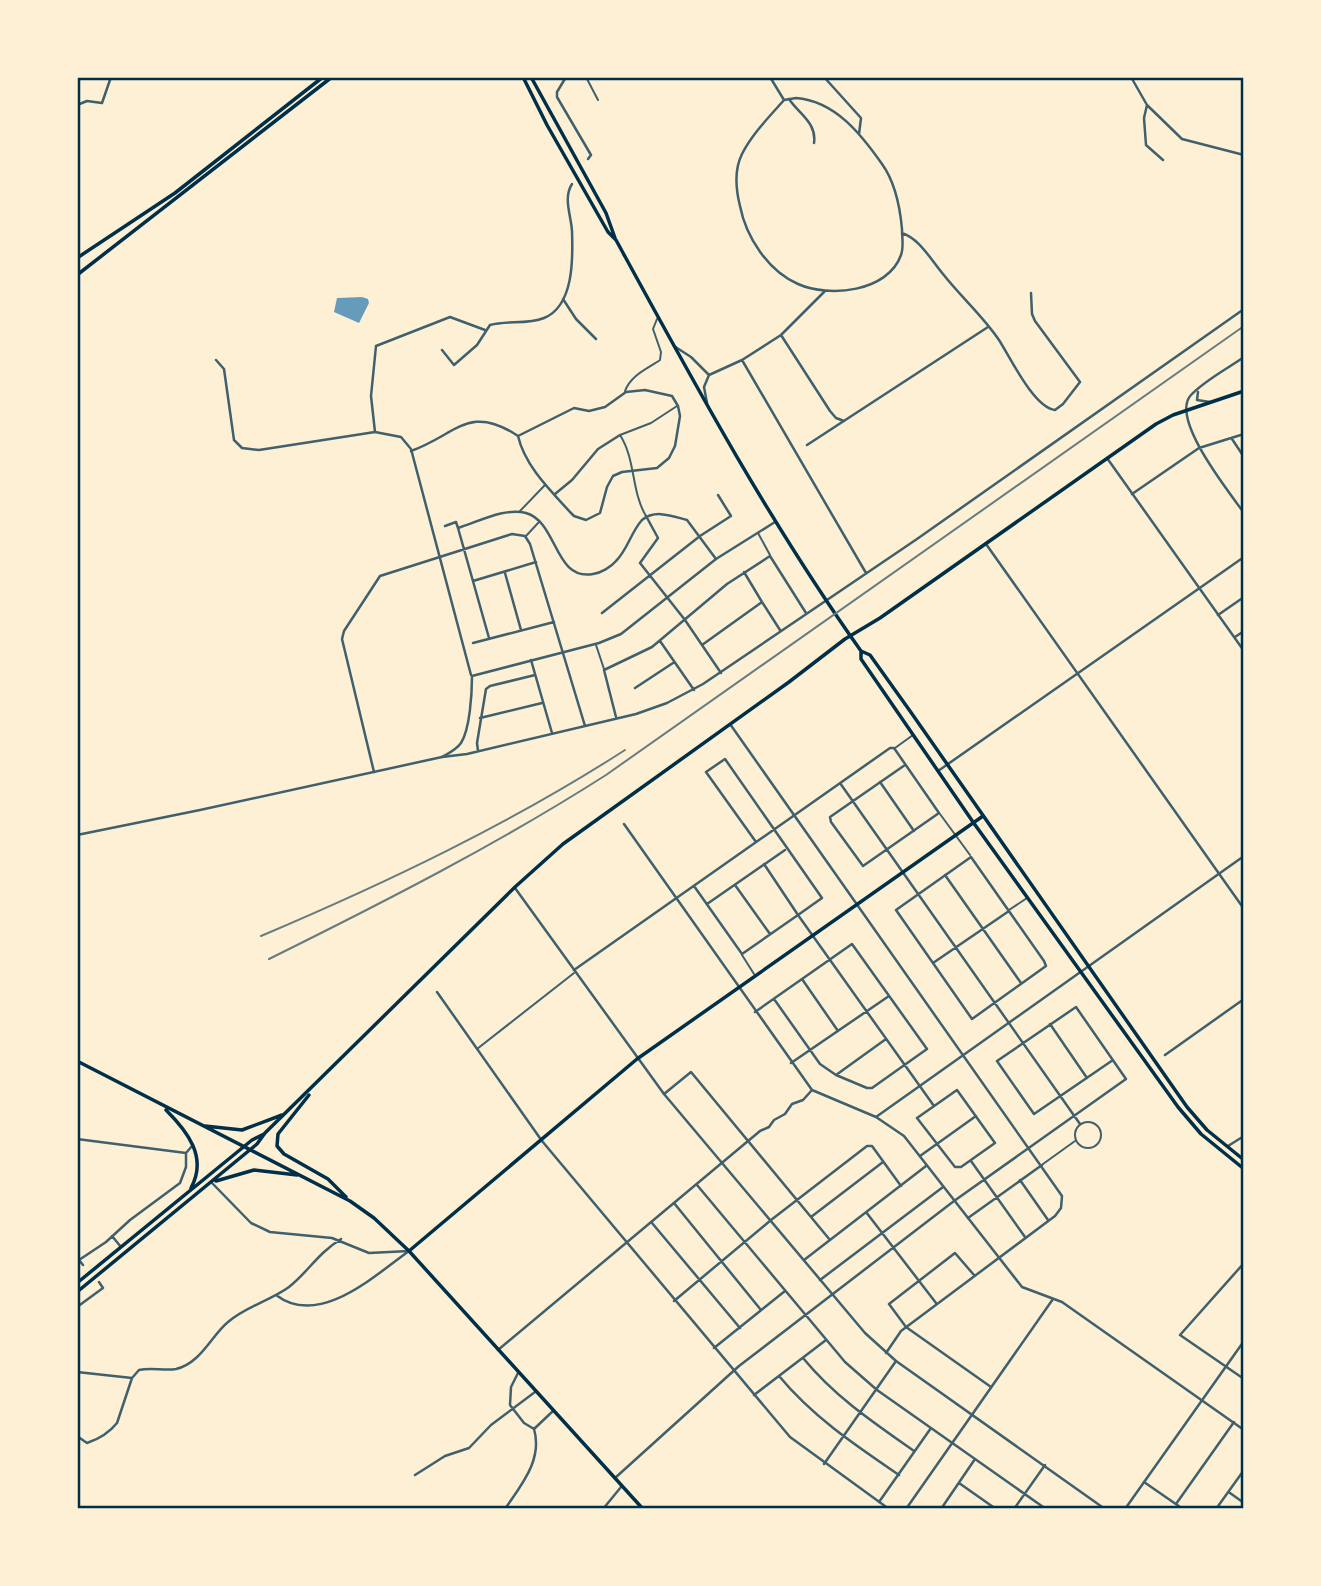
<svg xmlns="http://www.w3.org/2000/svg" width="1321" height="1586" font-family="'Asap Condensed',sans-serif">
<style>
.water{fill:#669bbc}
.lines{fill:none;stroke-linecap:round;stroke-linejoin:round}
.pedestrian{stroke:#3f606c;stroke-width:2}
.minor{stroke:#3f606c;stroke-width:2.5}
.tertiary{stroke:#3f606c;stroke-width:2.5}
.secondary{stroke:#003049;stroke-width:3.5}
.primary{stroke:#003049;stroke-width:3.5}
.rail{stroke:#657d81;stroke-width:2}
.neatline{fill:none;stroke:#003049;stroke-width:2.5}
</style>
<rect width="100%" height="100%" fill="#fdf0d5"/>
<path class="water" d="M362 297 368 299 369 303 359 323 334 312 337 298Z"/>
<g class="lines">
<path class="pedestrian" d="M586 77 598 100
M625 391C631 375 647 369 660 360L661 352 653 329 657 319
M520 511 545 485
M646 516C631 491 636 460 620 435L651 423 677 406
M758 533 770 555
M526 536 539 522
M596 645 604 669
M895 748 913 735
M940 814 970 855
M1009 910 1027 898
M742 955 754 974
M477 1049 574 973
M1075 1135a13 13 0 1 1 26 0a13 13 0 1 1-26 0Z
M1043 1164 1075 1141"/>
<path class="minor" d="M566 77 557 92V97L591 155 588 159
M824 77 861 118 859 134
M1131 77 1147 105 1144 118 1146 145 1163 160
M796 98C835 101 861 134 882 164 895 182 900 207 902 229 902 238 904 247 901 255 888 292 829 298 798 284 768 271 746 237 740 206 736 190 734 170 742 154 752 134 770 116 784 100Z
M789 99C799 114 817 123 814 143
M77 105 87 101 102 103 111 77
M1147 105 1182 139 1244 155
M902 233C920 239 931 260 943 274 961 297 983 316 999 340 1010 357 1034 408 1055 410L1063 404 1080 382 1035 321 1032 314 1031 293
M825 291 781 335 830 411 836 418 844 421
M563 299 576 319 596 339
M674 346 691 357 709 375
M442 350 454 365 477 345 490 325C507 320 527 325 544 318 574 306 573 258 572 231 571 215 563 198 572 184
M1244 357C1227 369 1205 380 1191 395 1169 418 1230 493 1244 513
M216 360 224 369 234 440 242 448 259 450 375 432 371 396 376 346 450 317 485 330
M742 360 781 335
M1198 392 1197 400 1210 402
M707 403 704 387 709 375 742 360 866 573
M1232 439 1244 457
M807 445 988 327
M411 451C456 435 469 403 518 436 525 466 550 490 570 512L574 516 586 520 600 513 607 487 613 476 622 472 657 468 669 458 675 446 680 416 678 406 672 396 645 390 626 392 605 407 589 411 574 408 518 436
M555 494 572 480 598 449 620 435
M1132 494 1199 448 1244 434
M646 516 658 538 640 563 685 620 721 673
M445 526 456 522 458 528
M744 572 762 602
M505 573 521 630
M473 581 536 562
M602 613 700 536 731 516 718 495
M1218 615 1244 597
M1235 637 1244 631
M489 638 458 528C478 522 505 507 526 513 558 522 554 581 593 574 601 573 611 567 616 561 628 549 631 532 642 520 655 509 672 516 687 520L716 559
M660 641 694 690
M473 643 554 622
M702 645 762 602 780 630
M531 660 552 733
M635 688 673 663
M616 717 604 670 652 647 727 584 770 556 806 613
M480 718 542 703
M478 751 477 743 486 689 490 686 535 675
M442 757 467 754 636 714 667 703 703 684 917 539 1244 309
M374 772 342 639 344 631 380 576 512 534 525 536 530 544 585 726
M880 782 914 831
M840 783 1080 1124
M756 842 706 772 725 759 822 898 798 915 934 1106
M971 857 1044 961 1046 966 972 1019 896 910Z
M945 875 1021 983
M735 885 770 934
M694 886 742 954 798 915 764 864
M707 904 785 850
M933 963 1009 911
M574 970 890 748H894L939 813 863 866 831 822 830 817 905 765
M802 979 838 1031
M437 992 542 1141
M755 1012 852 944 927 1049 872 1088H867L836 1075 820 1064 774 999
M1050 1024 1087 1078
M1165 1055 1244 999
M791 1063 889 996
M836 1075 886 1039
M957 1090 995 1143 961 1167H955L917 1118Z
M664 1094 691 1072 830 1240
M77 1139 186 1153 192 1146
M920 1156 976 1116
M971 1161 1025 1237
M1020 1180 1048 1220
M212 1183 251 1223 270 1232 332 1238 369 1253 409 1251
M697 1185 845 1362 877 1390 1046 1509
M674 1203 761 1310
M866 1212 936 1303
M811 1217 883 1162
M968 1218 1042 1165
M652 1223 740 1328
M112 1236 121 1247
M804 1260 926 1166
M1244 1263 1180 1335 1244 1379
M83 1265 79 1260 106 1242 130 1220 180 1183 186 1167V1153
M974 1275 955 1253 889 1304 906 1327 991 1387
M820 1280 943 1187
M276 1295C319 1328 374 1276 409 1251
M674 1301 771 1220 867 1146H872L901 1186
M77 1307 103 1288 99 1282
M714 1348 785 1291
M803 1358C835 1397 874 1423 914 1451
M77 1372 132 1378
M518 1373 511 1387 510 1405 524 1423 534 1429
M779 1376C813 1417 855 1445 899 1475
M754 1395 826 1340
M77 1436 87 1443C99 1439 109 1433 117 1423L132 1378 139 1370C151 1367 164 1371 176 1369 201 1363 211 1336 228 1322 246 1306 270 1301 289 1287 309 1271 317 1254 341 1239
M824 1464 896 1361
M415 1475 445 1456 469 1448 491 1425 535 1392
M615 1478 739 1366 954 1201 1126 1079 1076 1007 997 1061 1034 1114 1113 1060
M1144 1482 1183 1509
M959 1483 996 1509
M1230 1493 1244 1503
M879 1502 931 1428
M1176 1504 1234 1422
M505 1509C521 1485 543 1460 534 1429L553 1411
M941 1509 975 1459
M1014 1509 1045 1465
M1216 1509 1244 1470"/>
<path class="tertiary" d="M770 77 784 100
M375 432 401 437 411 449 471 675
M1107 458 1244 651
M986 544 1244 909
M730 724 1062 1196 1061 1208 1055 1216 901 1331 886 1353
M938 771 1244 557
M624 824 812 1090
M77 835 200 810 442 757C449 753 456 750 461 743 470 729 472 693 472 676L599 643 621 634 716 559 775 522
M515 888 664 1094 865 1333 896 1361 1105 1509
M876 1117 1244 856
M542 1141 790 1437 889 1509
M1228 1146 1244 1136
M498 1350 760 1131 769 1127 774 1120 785 1114 792 1104 803 1100 812 1090 876 1117 904 1136 1022 1287 1062 1302 1244 1430
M603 1509 621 1487
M906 1509 1053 1299
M1125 1509 1244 1341"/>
<path class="secondary" d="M77 258 175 193 323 77
M77 275 332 77
M77 1061 350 1201 374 1218 409 1251 643 1509
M309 1095 278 1134 277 1146 284 1154 328 1179 346 1197
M166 1110C187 1131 208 1157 191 1188
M205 1126 242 1130 282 1115
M216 1181 254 1170 297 1175
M409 1251 637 1059 983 816
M77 1283 252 1140 264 1134
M77 1292 257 1144 265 1133 515 887 563 844 789 682 845 639 880 618 1156 424 1173 415 1244 391"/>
<path class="primary" d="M523 77 547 125 608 232 616 240C693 381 768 520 861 651V659L973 822 1178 1107 1201 1134 1244 1169
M531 77 606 213 615 238
M861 651 870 655 910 711 1187 1107 1207 1130 1244 1160"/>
<path class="rail" d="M261 936C386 883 510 824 625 750
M269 959C384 902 498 844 606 775L1244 326"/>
</g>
<rect width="1321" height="1586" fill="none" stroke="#fdf0d5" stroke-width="158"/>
<rect x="79" y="79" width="1163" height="1428" class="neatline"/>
</svg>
